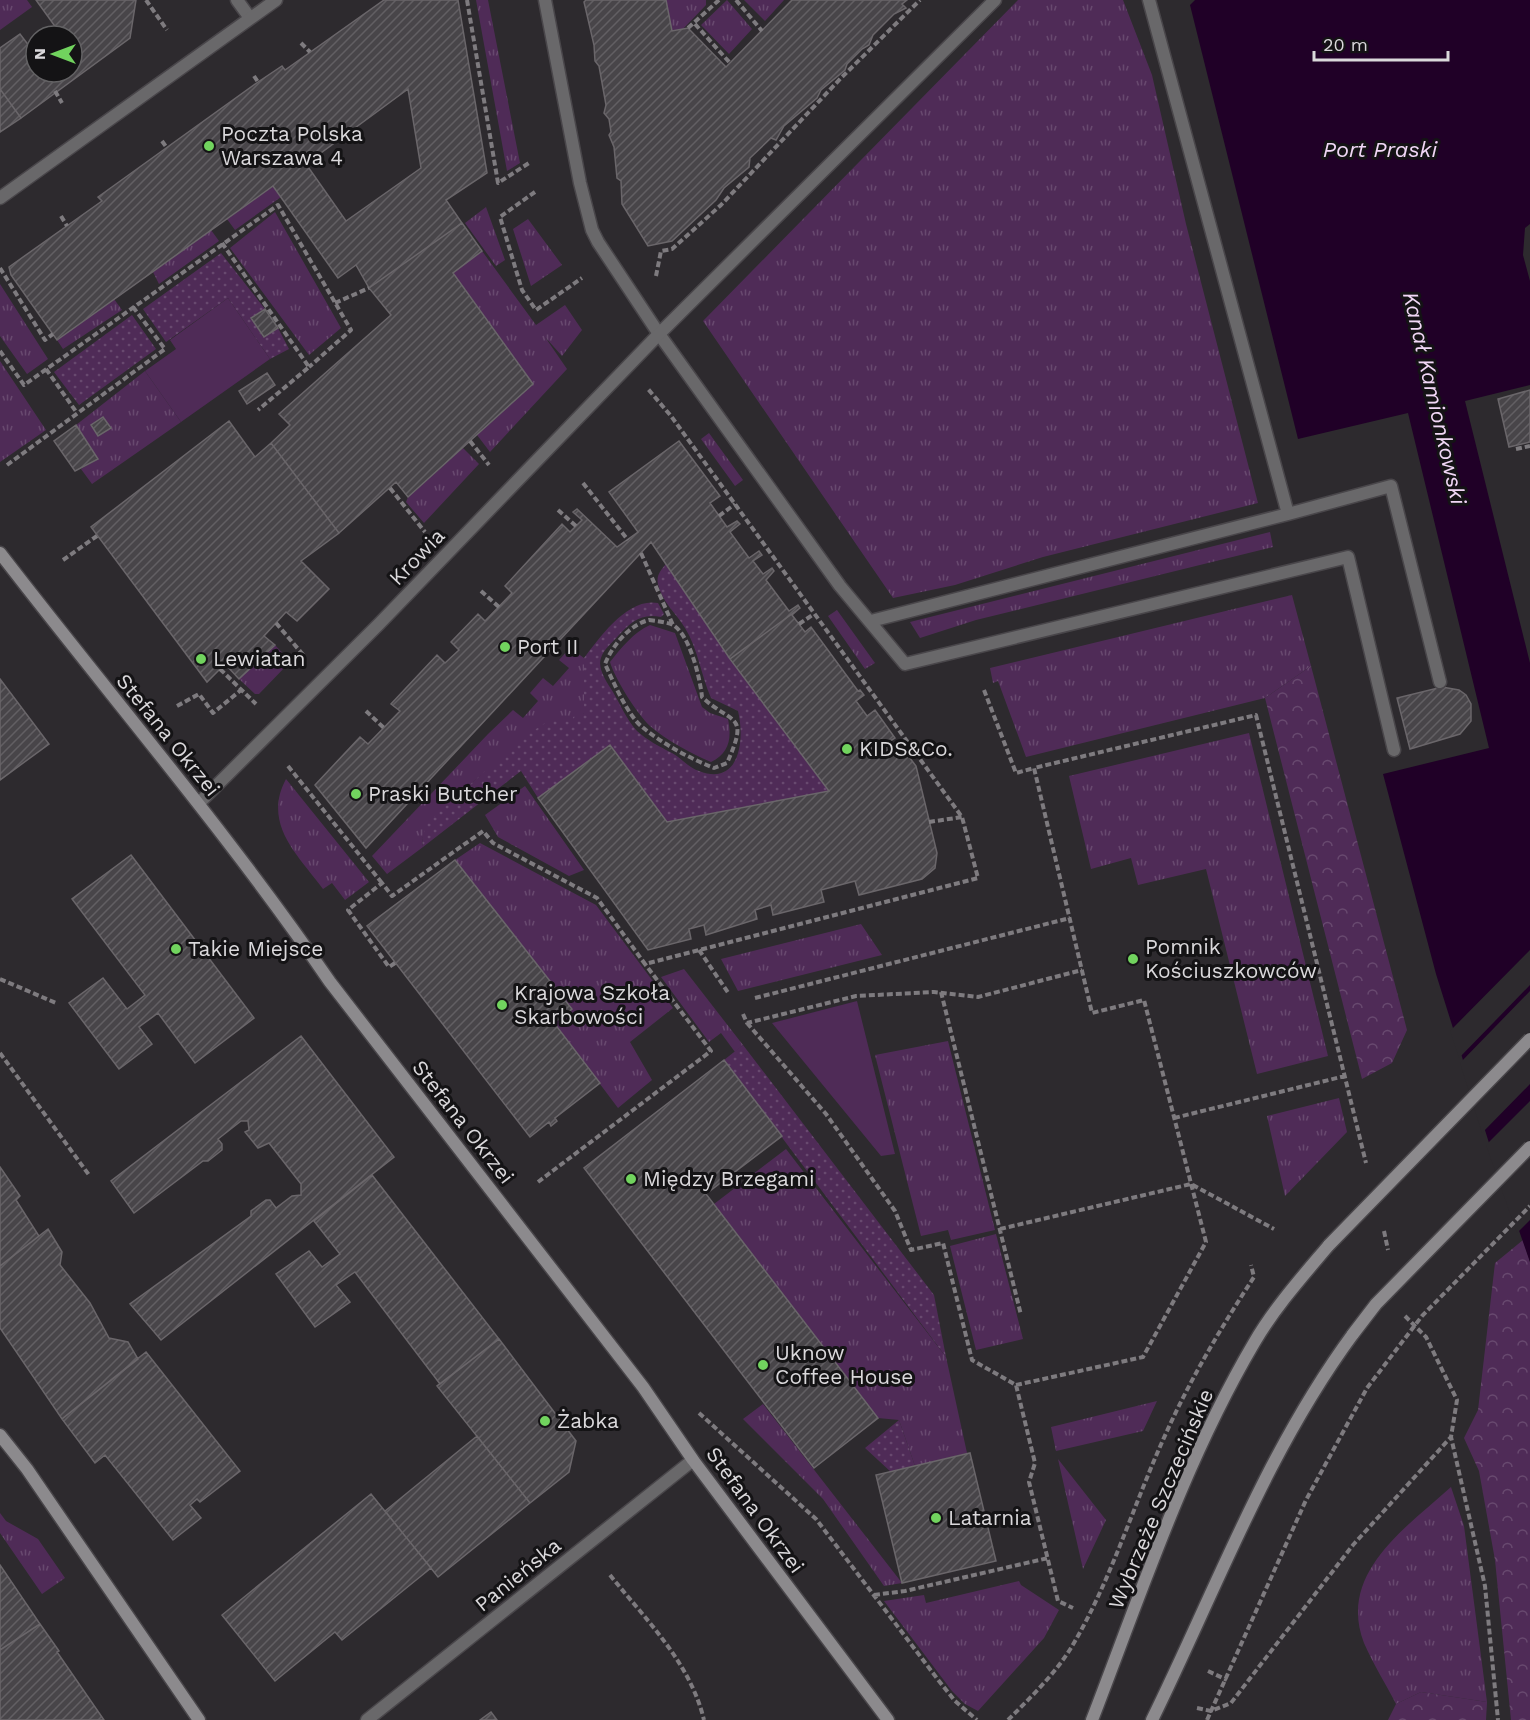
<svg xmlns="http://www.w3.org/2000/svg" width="1530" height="1720" font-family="'Work Sans',sans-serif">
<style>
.grass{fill:url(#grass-tufts)}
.forest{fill:url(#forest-crowns)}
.park{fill:#4f2b57}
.garden{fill:url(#garden-dots)}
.water{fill:#200027}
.pier{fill:#2d2a2e}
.building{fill:url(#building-hatch);stroke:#6a666a;stroke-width:1.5;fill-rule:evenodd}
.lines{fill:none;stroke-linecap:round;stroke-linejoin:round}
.lane-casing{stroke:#49464a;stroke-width:15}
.street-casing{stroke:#49464a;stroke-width:15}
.secondary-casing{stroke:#49464a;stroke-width:15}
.path{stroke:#7e7b7f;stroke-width:4;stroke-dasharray:6 3;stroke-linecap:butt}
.lane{stroke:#69686a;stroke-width:12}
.street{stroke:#69686a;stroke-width:12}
.secondary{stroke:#8c8a8d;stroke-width:12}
.secondary-bridge-casing{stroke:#49464a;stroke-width:15;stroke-linecap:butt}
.path-bridge{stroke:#7e7b7f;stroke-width:4;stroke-dasharray:6 3;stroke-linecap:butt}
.secondary-bridge{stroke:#8c8a8d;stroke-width:12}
.poi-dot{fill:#71d35e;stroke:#141315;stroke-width:2}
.labels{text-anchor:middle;stroke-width:6;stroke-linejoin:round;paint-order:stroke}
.poi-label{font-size:21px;fill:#dad8db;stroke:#141315;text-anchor:start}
.street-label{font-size:21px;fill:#dad8db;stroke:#141315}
.water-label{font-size:22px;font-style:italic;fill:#f1d7f6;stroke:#141315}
</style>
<defs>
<pattern id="grass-tufts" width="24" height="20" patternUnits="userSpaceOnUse" patternTransform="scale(1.5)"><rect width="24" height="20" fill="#4f2b57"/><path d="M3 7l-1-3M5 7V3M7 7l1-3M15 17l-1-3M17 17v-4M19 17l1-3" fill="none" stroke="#68496f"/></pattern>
<pattern id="forest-crowns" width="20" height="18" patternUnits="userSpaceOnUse" patternTransform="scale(1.5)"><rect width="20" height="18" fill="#4f2b57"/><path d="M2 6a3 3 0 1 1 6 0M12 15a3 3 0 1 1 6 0" fill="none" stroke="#68496f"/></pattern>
<pattern id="garden-dots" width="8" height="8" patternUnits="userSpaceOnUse" patternTransform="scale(1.5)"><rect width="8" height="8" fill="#4f2b57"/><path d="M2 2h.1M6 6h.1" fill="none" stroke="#68496f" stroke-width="1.8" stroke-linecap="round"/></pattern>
<pattern id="building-hatch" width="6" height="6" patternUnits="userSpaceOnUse" patternTransform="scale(1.5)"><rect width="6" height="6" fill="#484549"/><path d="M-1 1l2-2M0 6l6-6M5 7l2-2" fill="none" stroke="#625f63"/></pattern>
</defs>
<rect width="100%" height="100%" fill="#2d2a2e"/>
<path class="grass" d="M0 0H27L32 7 0 30Z
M476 0H488L520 163 507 171Z
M666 0H706V5L682 30 672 31Z
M727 0 752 29 729 54 701 25Z
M744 0H784L765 21Z
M1018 0H1123L1152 75 1186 224 1258 503 1043 557 955 585 893 598 703 321Z
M273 186 281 197 235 230 227 219Z
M486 207 505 260 496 266 465 223Z
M275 212 341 328 309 355 230 248Z
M528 219 562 265 531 286 513 229Z
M211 230 219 241 159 284 153 272Z
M482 251 536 325 565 305 582 330 562 356 545 337 567 369 490 452 477 435 533 384 453 273Z
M0 284 48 359 27 374 0 336Z
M114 299 122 310 63 349 57 340Z
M0 361 46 430 0 462Z
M145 371 181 422 92 484 81 469 98 459 76 425Z
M709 433 743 480 735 486 701 439Z
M463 448 479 464 424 523 406 502 408 497Z
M1270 532 1273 547 976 620 920 638 910 622Z
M1292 595 1311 666 1265 698 1026 757 998 681 993 683 990 668Z
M837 610 875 663 865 669 828 616Z
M650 625 675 633 702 707 710 713 728 719C732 739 729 753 711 762 692 754 666 740 650 726 637 714 615 679 610 662 621 648 634 632 650 625Z
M275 645 289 660 288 664 259 694H255L239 679Z
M570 648 584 658V713L573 723 480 776 450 802 422 838 423 847 387 874 372 856 488 734 513 710 523 718 538 701 530 693 543 678 553 686 569 668 559 660Z
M1249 733 1328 1056 1257 1074 1206 869 1138 885 1131 858 1091 869 1069 776Z
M286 779 369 882 345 900 332 883 323 889C298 855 262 824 286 779Z
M525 786 584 870 569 876 498 837 485 815Z
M480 843 596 905 673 1008 630 1042 652 1080 618 1108 554 1023 572 1009 455 860Z
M861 924 882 955 738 991 721 959Z
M684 969 743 1045 735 1052 721 1033 709 1042 661 977Z
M948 1041 995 1230 951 1240 948 1230 921 1236 875 1055Z
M1339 1098 1347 1132 1285 1196 1267 1116Z
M786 1149 946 1357 967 1453 915 1466 899 1420 878 1418 714 1204Z
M996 1234 1023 1339 976 1350 950 1246Z
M1157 1401 1143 1431 1056 1451 1051 1427Z
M763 1404 902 1583 884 1586 823 1499 743 1419Z
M1058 1459 1106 1520 1083 1569Z
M1451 1487 1464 1526 1487 1702 1421 1692 1396 1704C1386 1684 1373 1664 1364 1643 1337 1573 1407 1527 1451 1487Z
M0 1513 6 1521 38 1539 65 1578 42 1594 0 1533Z
M1019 1581 1021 1585 1059 1610 1044 1638 978 1711 965 1704 952 1691 884 1601 924 1595 926 1603Z"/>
<path class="forest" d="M1311 666 1407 1030 1392 1063 1362 1079 1265 698Z
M1523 1240 1530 1262V1720H1511L1495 1560 1479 1471 1464 1438 1478 1410 1495 1263Z
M1421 1692 1487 1702 1486 1720H1388L1396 1704Z"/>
<path class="park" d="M228 298 270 359 181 422 145 371 176 349 170 340Z
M857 1001 895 1154 881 1156 772 1023Z"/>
<path class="garden" d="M221 253 265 309 251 318 263 337 278 328 289 349 270 359 228 298 166 342 143 309Z
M132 315 156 349 79 405 54 372Z
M666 564 829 791 667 822 610 745 538 798 521 771 423 847 422 838 428 822 521 739 545 723 556 720 573 722V717L584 713V658C600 637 628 597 658 603L664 614 661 617C641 613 631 622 618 636 613 642 603 650 601 658 597 668 607 683 613 692 620 704 627 720 637 731 647 740 660 747 672 753 681 758 689 768 699 771 740 787 745 739 738 711L711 698C701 675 698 649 685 628 676 613 662 602 658 584 656 575 661 570 666 564Z
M743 1045 934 1295 946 1357 724 1060Z
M899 1420 915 1466 891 1472 865 1448Z"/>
<path class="water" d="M1195 0H1530V224L1525 228 1523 255 1530 281V385L1465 401 1530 663V1262L1495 1162 1436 974 1383 774 1489 748 1408 413 1298 439 1190 5Z"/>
<path class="pier" d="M1530 950V985L1459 1058 1450 1031Z
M1530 991V1084L1482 1133 1460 1063Z
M1530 1101V1220L1517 1233 1486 1145Z"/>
<path class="building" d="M36 0H136L130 38 21 118 0 89V48L20 34 36 55V72H72V36H62Z
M384 0H458L487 173 446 200 462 223 369 288 356 265 338 278 273 186 57 340 11 275 9 267 102 201 98 197 258 82 282 66 285 70ZM408 89 421 168 346 221 306 164Z
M586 0H666L672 31 688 28 726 67 792 0H907L902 4 906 8 894 14 873 35 869 45 862 49 847 64 845 70 821 90 817 98 784 126 776 140 771 138 750 158 749 167 724 188 716 200 672 241 648 246 622 204 621 181 617 178 614 147 609 135 611 132 609 119 604 113 606 105 599 66 595 61 594 45 584 2Z
M0 89 21 118 0 132Z
M462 223 482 251 453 273 533 384 408 497 396 482 339 533 271 443 290 425 279 414 391 315 369 288Z
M265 309 278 328 264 337 251 318Z
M267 373 275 385 247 404 239 391Z
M1530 390V442L1509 447 1498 399Z
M103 417 111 428 98 436 91 425Z
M229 421 255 457 271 443 339 533 301 561 329 589 297 621 286 612 264 636 275 645 239 679 225 664 207 682 91 527Z
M76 425 98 459 75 471 54 441Z
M679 441 720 496 710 503 727 527 737 521 740 524 730 532 749 558 759 551 762 555 753 561 763 574 772 568 774 571 766 580 789 611 798 605 800 608 730 659 651 542 366 848 315 785 360 737 368 744 400 711 391 704 437 655 445 663 459 650 451 642 478 614 485 621 512 593 505 586 562 524 570 532 582 520 573 512 577 509 617 547 638 532 609 492Z
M800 608 792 615 805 632 811 627 858 691 860 690 864 695 856 701 867 716 875 710 895 738 887 743 897 758 906 753 916 766 937 853 935 868 922 879 859 895 855 881 821 890 824 902 773 915 771 905 755 910 757 919 706 935 704 925 689 929 691 939 648 950 538 798 610 745 667 822 829 791 730 659Z
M0 679 49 744 0 780Z
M1442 687 1459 690 1466 695 1471 704V721L1460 734 1410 749 1397 698Z
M131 855 254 1018 195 1063 158 1013 139 1027 152 1044 119 1069 69 1003 103 978 127 1009 145 995 72 899Z
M455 860 572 1009 554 1023 600 1083 555 1118 557 1121 551 1126 549 1122 530 1137 367 926Z
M301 1036 394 1157 161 1340 130 1304 251 1216V1211L266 1200H270L276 1208 292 1196 301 1195V1184L269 1143 258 1148 245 1132 249 1130 248 1121H241L218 1139 222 1144V1150L208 1161H203L134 1213 111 1181Z
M724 1060 782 1136 706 1194 878 1418 814 1468 584 1168Z
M0 1167 20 1196 16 1200 39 1236 0 1266Z
M372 1175 499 1339 440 1384 355 1272 336 1285 350 1302 315 1327 276 1274 309 1251 322 1267 340 1254 314 1221Z
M48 1229 62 1252 60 1265 90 1303 109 1338 128 1342 138 1359 62 1419 0 1328V1266Z
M499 1339 576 1441 569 1472 530 1503 437 1386Z
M146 1352 240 1471 200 1502 197 1499 190 1505 201 1518 173 1540 105 1455 95 1463 62 1419Z
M477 1436 530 1503 438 1577 385 1511Z
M970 1453 996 1561 902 1583 876 1475Z
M371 1494 431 1568 342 1640 335 1632 275 1681 222 1615Z
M0 1565 40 1624 0 1650Z
M40 1624 59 1651 57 1652 104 1720H0V1650Z
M491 1712 497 1720H480Z"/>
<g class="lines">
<g class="lane-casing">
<path id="lane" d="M237 0 250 18
M545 0 580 183 592 230 598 242 659 334 840 586 905 664 1348 557 1394 750
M1288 514 1391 486 1440 682
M871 621 1288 514 1149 0"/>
</g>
<g class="street-casing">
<path id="street" d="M0 198 276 0
M199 803 379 624 659 334 995 0
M367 1720 693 1460"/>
</g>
<g class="secondary-casing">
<path id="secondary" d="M0 553C110 696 228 833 330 982L643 1387 693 1460 888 1720
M0 1435 27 1469 199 1720
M1092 1720C1141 1593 1185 1460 1254 1343 1275 1307 1302 1277 1329 1245
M1152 1720C1216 1590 1266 1452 1353 1334"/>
</g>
<path class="path" d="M146 0 167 30
M467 0 498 183 529 163
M736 0 762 31
M695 24 730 63
M688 28 719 0
M301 43 310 52
M254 76 258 82
M55 91 62 103
M162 141 167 148
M535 192 500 217 522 290 536 310 582 278
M61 216 67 226
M222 243 309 367 258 410
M0 268 45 340 53 334
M656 276 661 251 672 249 721 205 841 78 920 0
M335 303 369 288
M0 351 24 385 278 205 351 330 309 367
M46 369 77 413
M470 441 489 465
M1516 449 1530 446
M7 465 165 349 133 307
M583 483 628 540
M390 488 425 532
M558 510 576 526
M719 516 735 504
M641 553 673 625
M63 560 97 536
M481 591 499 607
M649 620C656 621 667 622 673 625 690 635 700 678 702 697 732 725 750 712 727 763L714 768C689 758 661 743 641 726 627 714 613 681 605 664 612 646 629 625 649 620Z
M276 623 305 657
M799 624 814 614
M220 669 256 704
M984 690 1016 773 1034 768
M177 706 199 694 213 713 241 690
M366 711 384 728
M288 766 382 883
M929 822 962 817
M699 950 729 994
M395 963 389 967 348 910 382 883 392 896 483 831 493 843 597 898 645 964 978 878 962 817 671 416 648 389
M0 979 56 1003
M941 992 1021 1315
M755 998 1070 918
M743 1014 747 1023 856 996 934 992 978 997 1082 970
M747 1023 826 1114 895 1211 911 1250 943 1243 972 1360 1016 1385 1035 1463 1029 1482 1058 1601 1073 1608
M0 1053 89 1175
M1174 1118 1345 1076
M538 1182 711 1051 645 964
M1000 1229 1191 1184 1274 1229
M1384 1231 1388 1250
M1405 1316 1426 1337 1457 1400 1451 1437 1485 1586 1498 1720
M1016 1385 1143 1357 1206 1242 1144 1000 1092 1013 1034 768 1256 715 1366 1163
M699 1413 816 1519 939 1681 955 1701 977 1720
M610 1575C646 1620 690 1662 704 1720
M874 1595 905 1591 1048 1558
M1208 1671 1227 1680
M1197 1708 1211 1711 1231 1703 1353 1545 1451 1437
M1008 1720C1030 1698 1054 1675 1071 1648 1110 1583 1132 1509 1163 1440 1188 1383 1220 1329 1254 1277L1251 1265
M1207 1720 1306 1500 1367 1388"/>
<use href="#lane" class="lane"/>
<use href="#street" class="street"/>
<use href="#secondary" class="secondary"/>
<g class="secondary-bridge-casing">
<path id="secondary-bridge" d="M1329 1245 1530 1039
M1353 1334 1376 1304 1530 1147"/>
</g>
<path class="path-bridge" d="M1367 1388 1422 1316 1530 1206"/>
<use href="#secondary-bridge" class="secondary-bridge"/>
</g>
<g class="poi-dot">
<circle cx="209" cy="146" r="6"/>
<circle cx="505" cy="647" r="6"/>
<circle cx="201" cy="659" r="6"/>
<circle cx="847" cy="749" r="6"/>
<circle cx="356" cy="794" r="6"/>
<circle cx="176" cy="949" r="6"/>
<circle cx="1133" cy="959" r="6"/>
<circle cx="502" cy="1005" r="6"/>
<circle cx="631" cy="1179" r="6"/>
<circle cx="763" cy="1365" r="6"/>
<circle cx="545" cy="1421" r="6"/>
<circle cx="936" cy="1518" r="6"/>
</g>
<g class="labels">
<g class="poi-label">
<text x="221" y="141">Poczta Polska<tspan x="221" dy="24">Warszawa 4</tspan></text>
<text x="517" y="654">Port II</text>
<text x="213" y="666">Lewiatan</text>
<text x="859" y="756">KIDS&amp;Co.</text>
<text x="368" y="801">Praski Butcher</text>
<text x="1145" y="954">Pomnik<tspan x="1145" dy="24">Kościuszkowców</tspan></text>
<text x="188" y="956">Takie Miejsce</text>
<text x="514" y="1000">Krajowa Szkoła<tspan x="514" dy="24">Skarbowości</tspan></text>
<text x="643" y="1186">Między Brzegami</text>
<text x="775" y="1360">Uknow<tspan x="775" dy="24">Coffee House</tspan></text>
<text x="557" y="1428">Żabka</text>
<text x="948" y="1525">Latarnia</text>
</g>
<g class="street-label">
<text transform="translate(417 557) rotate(-46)" y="7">Krowia</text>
<text transform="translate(168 735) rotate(51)" y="7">Stefana Okrzei</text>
<text transform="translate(463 1122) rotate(52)" y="7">Stefana Okrzei</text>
<text transform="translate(1161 1499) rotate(-67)" y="7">Wybrzeże Szczecińskie</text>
<text transform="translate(755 1510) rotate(54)" y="7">Stefana Okrzei</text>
<text transform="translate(518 1575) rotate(-39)" y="7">Panieńska</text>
</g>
<g class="water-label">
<text x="1380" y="157">Port Praski</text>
<text transform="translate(1435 398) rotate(77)" y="8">Kanał Kamionkowski</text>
</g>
</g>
<g transform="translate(54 54) rotate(270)"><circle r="28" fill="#141315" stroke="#636264" stroke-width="1.5"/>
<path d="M0-4.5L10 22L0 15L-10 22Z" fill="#71d35e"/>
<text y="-9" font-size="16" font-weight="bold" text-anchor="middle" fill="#dad8db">N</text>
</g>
<path d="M1314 51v9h134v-9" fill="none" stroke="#dad8db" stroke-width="3"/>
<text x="1323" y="51" font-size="18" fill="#dad8db" stroke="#141315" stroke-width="4.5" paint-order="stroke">20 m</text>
</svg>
